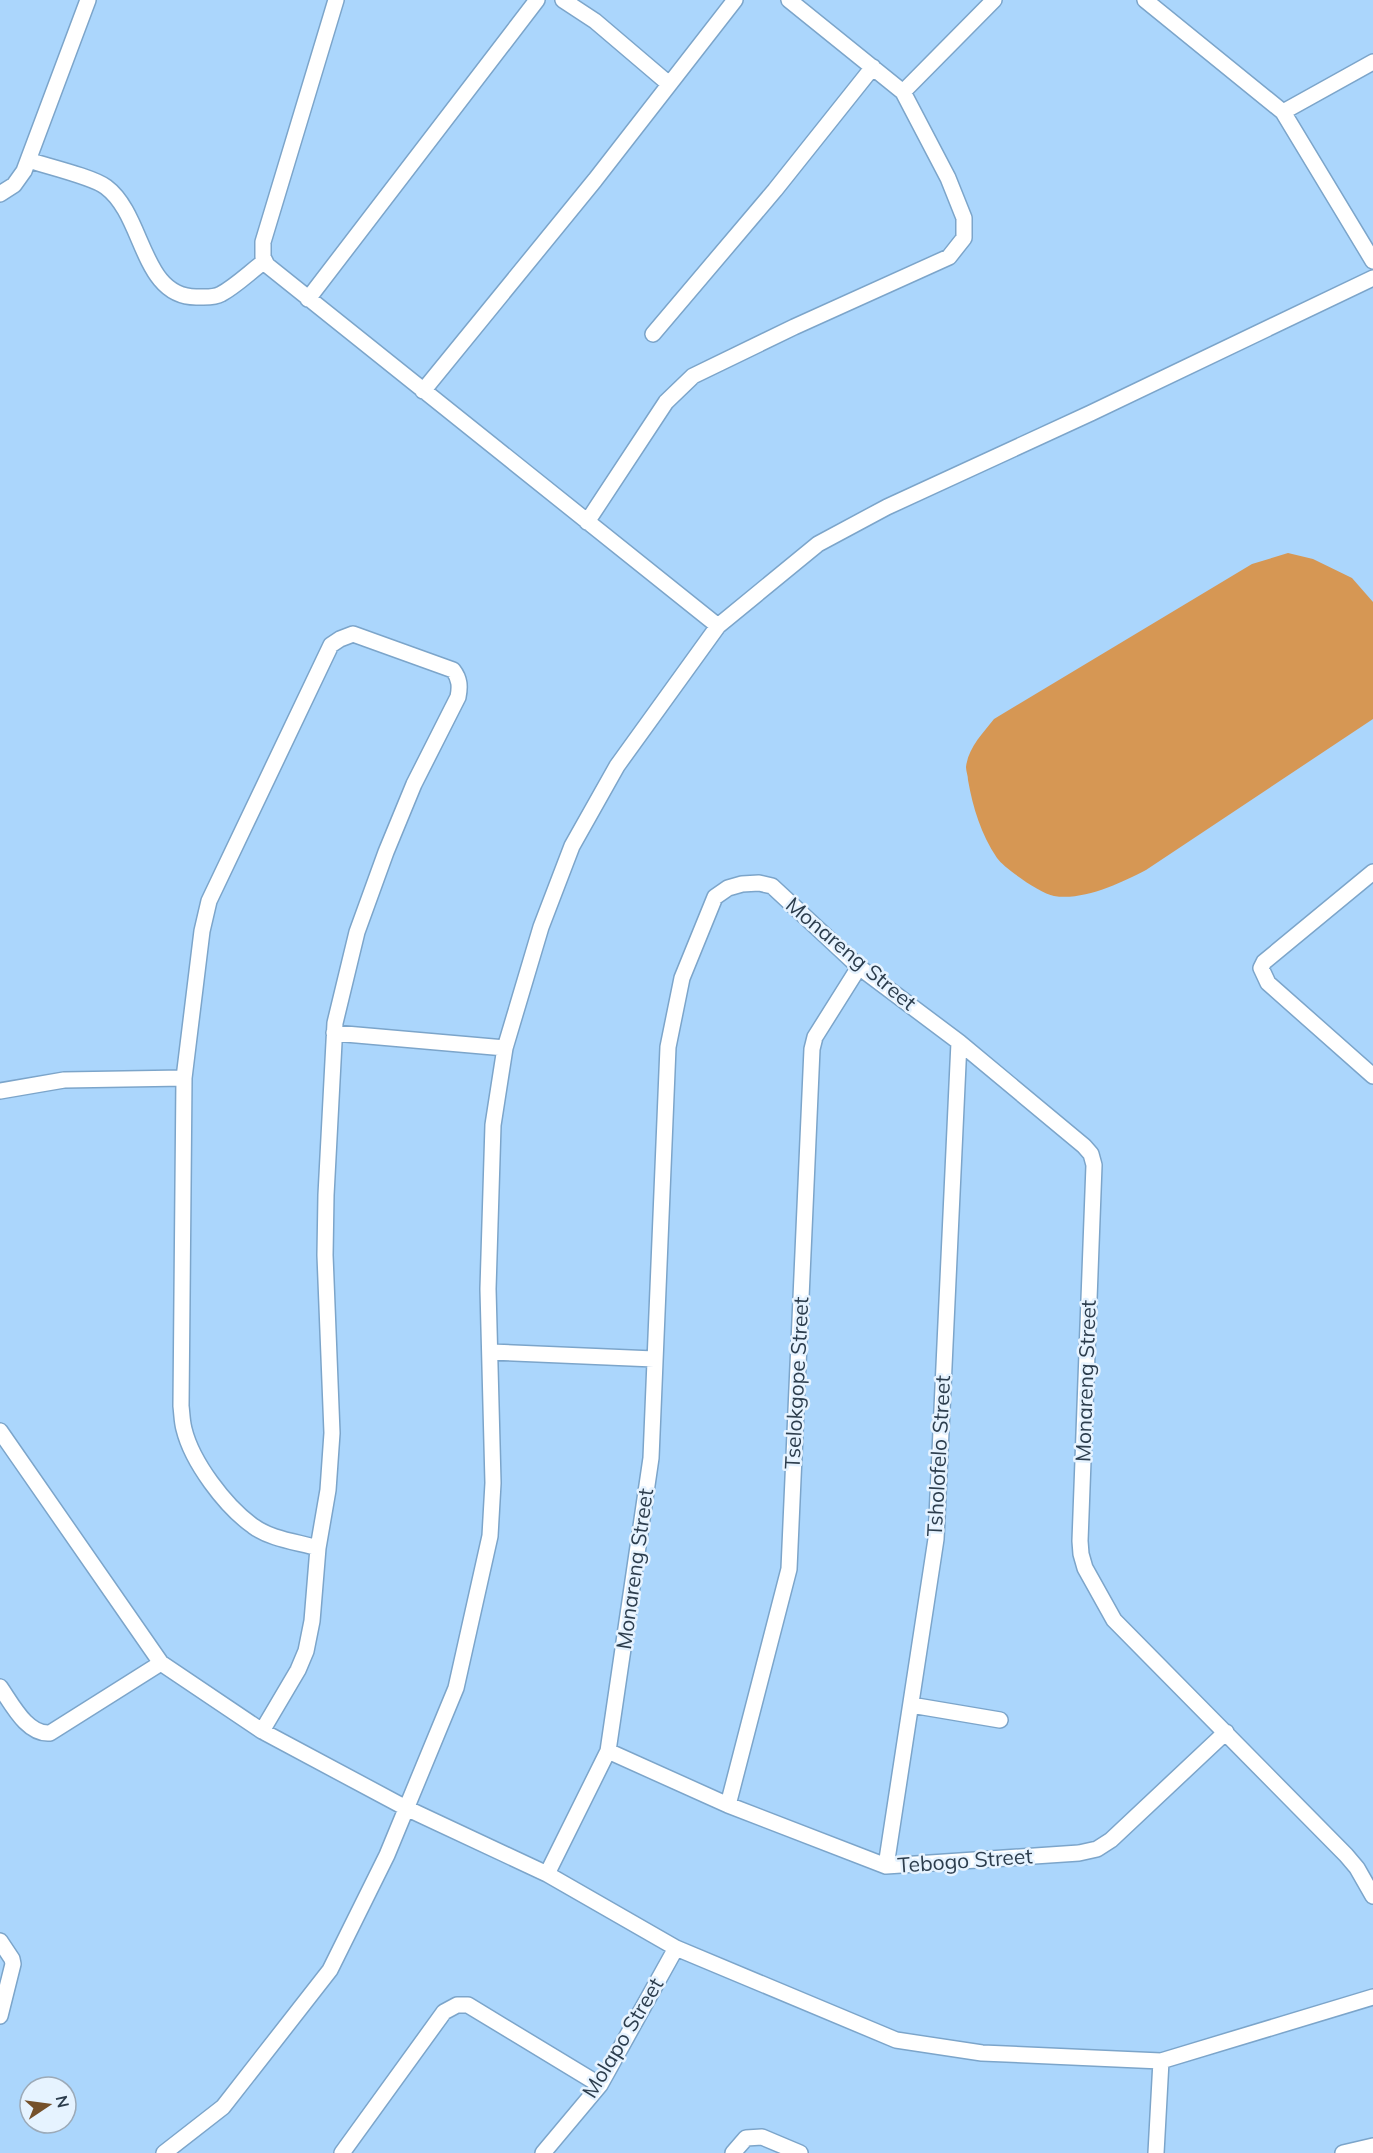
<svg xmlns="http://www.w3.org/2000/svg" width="1373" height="2153" font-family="Mulish,sans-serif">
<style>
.green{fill:#d69754}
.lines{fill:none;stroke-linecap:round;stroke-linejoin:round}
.street-casing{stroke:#7ca5ca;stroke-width:18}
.street{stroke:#fff;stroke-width:15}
.labels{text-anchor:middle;stroke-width:5;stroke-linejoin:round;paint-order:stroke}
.street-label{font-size:21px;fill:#2c3d4d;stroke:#e6f3ff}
</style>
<rect width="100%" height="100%" fill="#abd6fc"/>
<path class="green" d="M1288 553 1313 559 1352 578 1373 602V719L1146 870C1121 883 1083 901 1054 896 1040 893 1005 869 997 858 981 834 973 808 968 780 968 776 966 771 966 767 968 748 983 733 994 719L1252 564Z"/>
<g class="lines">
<g class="street-casing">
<path id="street" d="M336 0 263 242V257L267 265 718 626
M563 0 595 21 669 84
M1145 0 1283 112 1373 261
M903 92 994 0
M1283 112 1373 62
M28 160C46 166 93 177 106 187 145 216 141 299 198 297 205 297 214 298 221 294 236 286 251 271 265 261
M0 194 14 185 24 171 88 0
M308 299 537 0
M653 334 775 190 873 67
M423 391 595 180 735 0
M587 522 666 402 693 376 794 327 949 257 964 238V218L948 178 903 92 789 0
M1373 872 1264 962 1261 968 1268 983 1373 1076
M334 1033 505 1048
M0 1091 64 1080 184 1078
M491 1352 654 1359
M0 1431 161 1663 262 1731
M318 1548C298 1542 270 1539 253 1526 225 1506 192 1462 184 1429 182 1422 182 1414 181 1406L184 1078 202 931 209 901 331 645 340 639 353 634 453 670C460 679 460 687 458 697L414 784 386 852 357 932 335 1023 326 1195 325 1255 332 1433 328 1490 318 1548 312 1621 306 1651 298 1670 262 1731 406 1808 547 1874 676 1948 896 2040 982 2053 1161 2061 1373 1997
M0 1687C12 1704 27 1735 50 1733L161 1663
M911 1705 1000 1720
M608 1751 728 1805 886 1866 1079 1853 1097 1849 1111 1840 1226 1732
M728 1805 789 1569 812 1049 815 1037 859 967
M886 1866 936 1539 959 1042
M547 1874 608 1751 651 1458 668 1047 682 978 715 897 728 888 742 884 759 883 772 886 859 967 959 1042 1084 1146 1091 1154 1094 1165 1080 1541 1081 1554 1085 1568 1114 1620 1346 1855 1357 1868 1373 1896
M0 1941 12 1959 13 1964 0 2016
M164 2153 223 2107 330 1970 387 1855 456 1688 490 1536 493 1483 488 1289 493 1125 505 1048 541 927 572 846 617 766 718 626 818 544 887 507 1091 413 1373 278
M342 2153 444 2012 457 2005H468L600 2085
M543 2153 600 2085 676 1948
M733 2153 746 2138 762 2137 800 2153
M1156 2153 1161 2061
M1343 2153 1373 2146"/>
</g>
<use href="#street" class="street"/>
</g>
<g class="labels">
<g class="street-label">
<text transform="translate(851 954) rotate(40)" y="7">Monareng Street</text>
<text transform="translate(1086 1381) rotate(-88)" y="7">Monareng Street</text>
<text transform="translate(797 1383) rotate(-87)" y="7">Tselokgope Street</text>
<text transform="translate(939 1456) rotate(-87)" y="7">Tsholofelo Street</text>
<text transform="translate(635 1569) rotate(-82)" y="7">Monareng Street</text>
<text transform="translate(965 1861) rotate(-4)" y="7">Tebogo Street</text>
<text transform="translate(623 2038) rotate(-59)" y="7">Molapo Street</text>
</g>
</g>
<g transform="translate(48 2105) rotate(77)"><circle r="28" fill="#e6f3ff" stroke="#9caab8" stroke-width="1.5"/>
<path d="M0-4.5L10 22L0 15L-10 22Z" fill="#75512b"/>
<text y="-9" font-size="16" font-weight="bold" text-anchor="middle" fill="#2c3d4d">N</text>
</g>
</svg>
